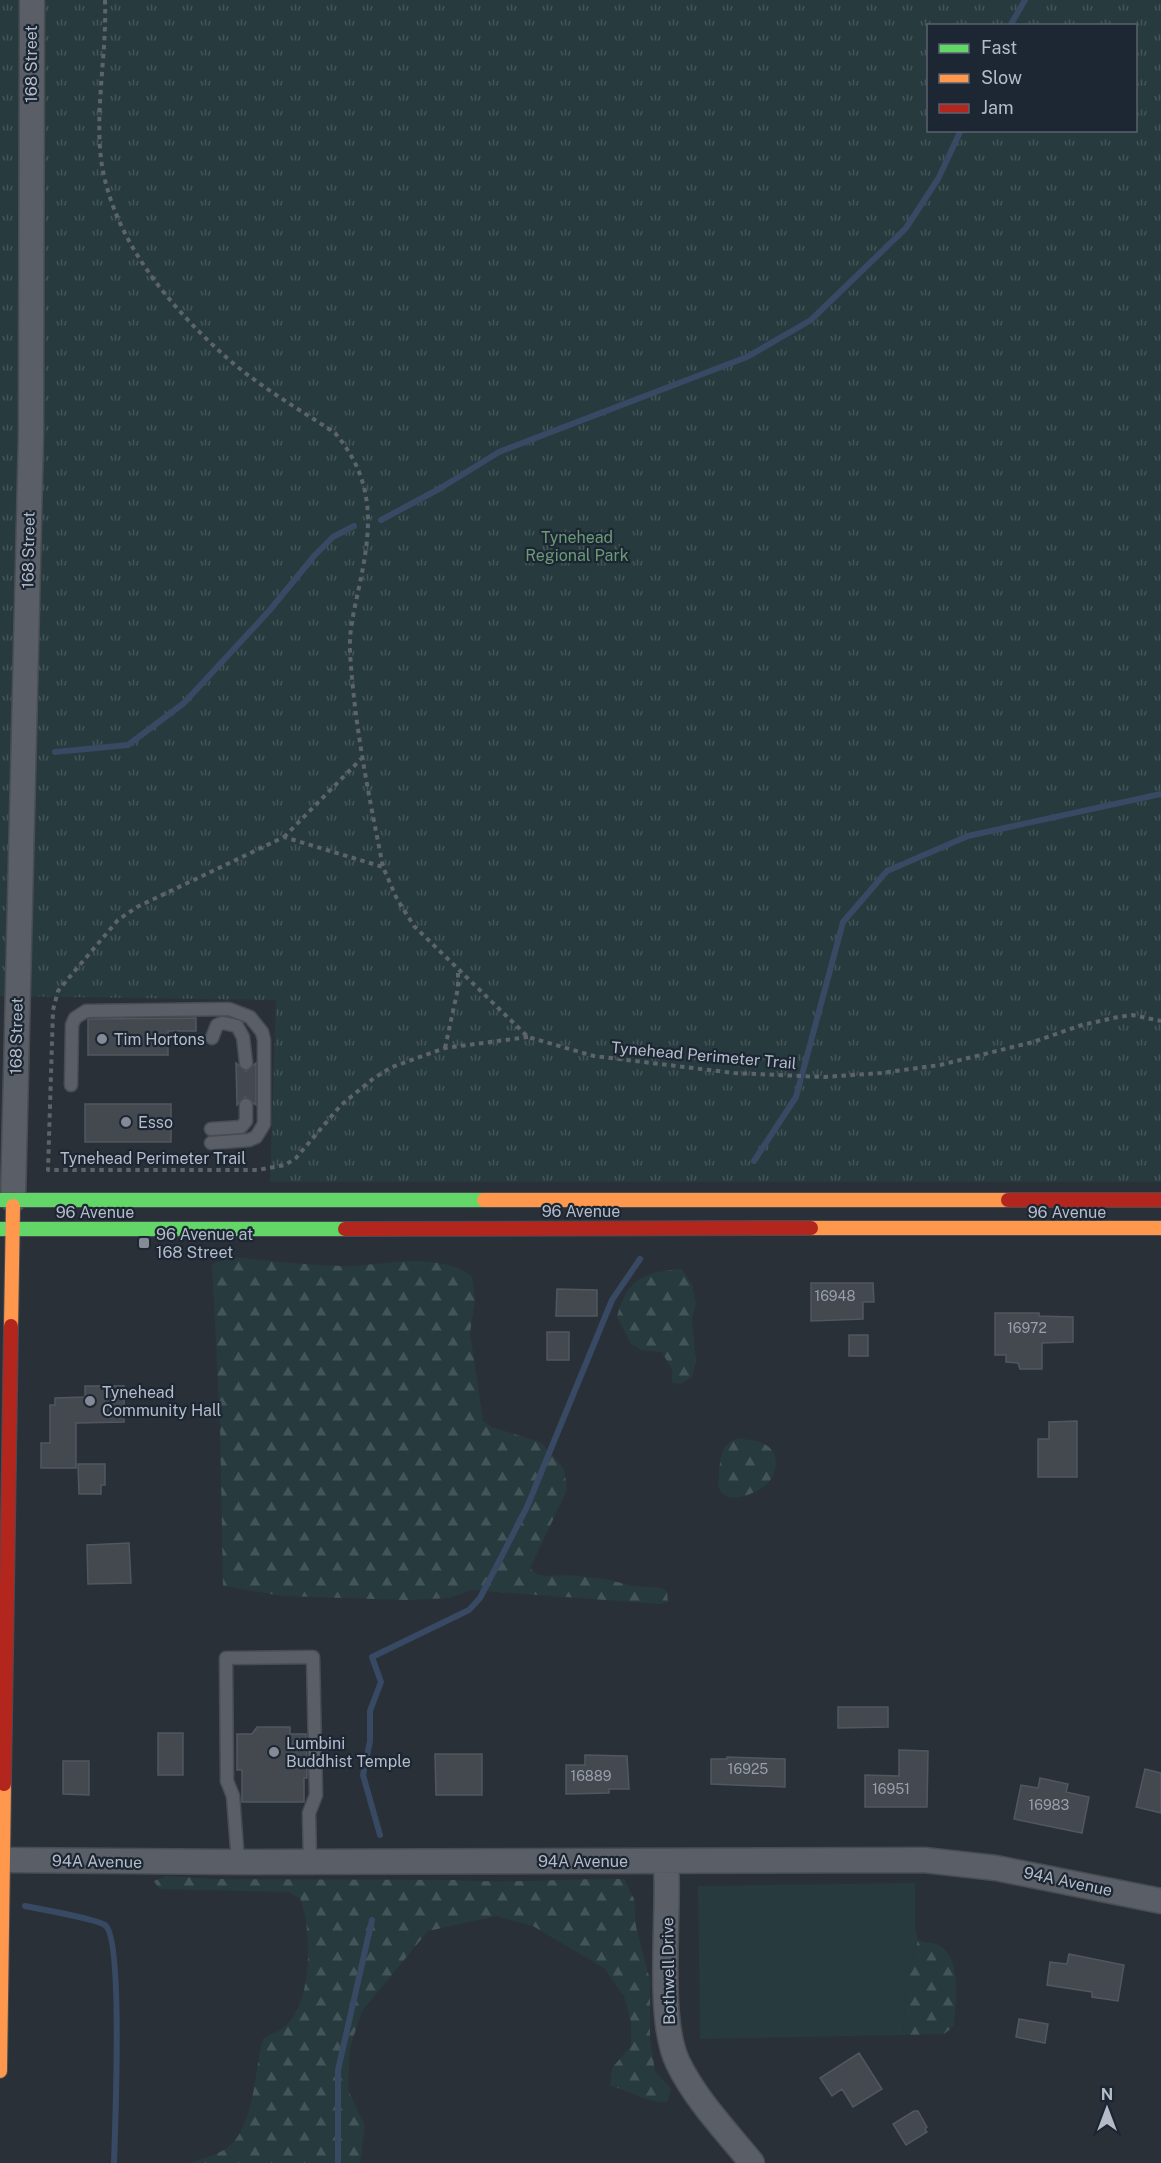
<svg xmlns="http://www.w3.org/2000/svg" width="1161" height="2163" font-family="'Public Sans',sans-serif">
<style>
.grass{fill:#273a3e}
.forest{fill:url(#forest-firs)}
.park{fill:url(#park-tufts);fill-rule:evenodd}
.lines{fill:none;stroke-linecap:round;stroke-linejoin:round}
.stream{stroke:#384963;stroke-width:6}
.building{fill:#444950;stroke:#52575f;stroke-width:1.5}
.lane-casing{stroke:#484c53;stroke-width:15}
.street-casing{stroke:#484c53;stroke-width:27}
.fast-casing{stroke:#484c53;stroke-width:16}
.slow-casing{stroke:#484c53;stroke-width:16}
.jam-casing{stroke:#484c53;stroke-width:16}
.path{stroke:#5d636a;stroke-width:4;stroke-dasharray:4.5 4.5;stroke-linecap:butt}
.lane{stroke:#5a5e66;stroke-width:12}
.street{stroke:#5a5e66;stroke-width:24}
.fast{stroke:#63d668;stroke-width:14}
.slow{stroke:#ff974d;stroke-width:14}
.jam{stroke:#b3261e;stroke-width:14}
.poi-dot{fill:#848b96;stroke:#1d2633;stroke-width:2}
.labels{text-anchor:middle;stroke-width:4.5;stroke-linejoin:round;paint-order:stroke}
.number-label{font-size:14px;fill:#989fab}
.street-label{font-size:16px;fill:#b4bcc9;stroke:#1d2633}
.park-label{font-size:16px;fill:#6b9a76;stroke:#1d2633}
.poi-label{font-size:16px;fill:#b4bcc9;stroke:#1d2633;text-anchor:start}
</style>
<defs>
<pattern id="forest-firs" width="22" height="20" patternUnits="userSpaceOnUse" patternTransform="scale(1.5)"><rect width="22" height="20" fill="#273a3e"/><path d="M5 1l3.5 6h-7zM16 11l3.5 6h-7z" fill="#445559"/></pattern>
<pattern id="park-tufts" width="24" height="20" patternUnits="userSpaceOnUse" patternTransform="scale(1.5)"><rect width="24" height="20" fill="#273a3e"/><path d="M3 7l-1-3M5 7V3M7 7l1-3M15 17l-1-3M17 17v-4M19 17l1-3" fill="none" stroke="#445559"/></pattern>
</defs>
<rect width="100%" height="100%" fill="#2a3038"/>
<path class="grass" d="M915 1883V1927L918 1940 907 1979 903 2035 700 2039 698 1886Z"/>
<path class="forest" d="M232 1257C269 1261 305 1265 342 1266 384 1266 435 1250 472 1276L475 1300 470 1333 483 1421 492 1427 542 1443 564 1469 567 1490 530 1568 536 1574 547 1576 568 1575 605 1579 633 1586 662 1588 667 1592 668 1602 659 1604 471 1590 450 1598 406 1600 283 1596 223 1586 220 1422 212 1264Z
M682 1269 692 1285 696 1304 692 1319 696 1361 692 1377 680 1384 672 1383V1370L662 1352 641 1350 631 1344 617 1317C627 1278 644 1272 682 1269Z
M739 1438C748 1440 758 1440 766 1445 781 1454 777 1473 767 1484 757 1493 726 1507 719 1488 717 1484 719 1479 719 1475 720 1458 721 1443 739 1438Z
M167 1876 215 1879 455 1880C511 1884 568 1878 624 1879L634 1899 636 1927 650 1980V2040L655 2071 671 2089 667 2102C650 2104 629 2090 610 2086L612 2068 631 2046V2022L624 1996 604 1968 533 1926 496 1916 428 1931 362 2011 350 2047 348 2090 365 2126 360 2163H190C200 2159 214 2156 224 2150 255 2132 254 2070 263 2039 270 2033 277 2033 283 2028 314 2004 312 1929 300 1898L288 1892 159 1889 154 1881Z
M918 1940C925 1943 934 1942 940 1946 963 1961 955 2003 954 2026L944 2034 903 2035 907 1979Z"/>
<path class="park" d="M0 0H1161V1182H270L276 1000 0 996ZM928 26H1136V130H928Z"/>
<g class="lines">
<path class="stream" d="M1010 26 1025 0
M381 520 439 489 499 452 747 357 811 320 906 228 938 179 961 130
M55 752 128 745 184 703 269 611 315 555 333 537 354 526
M754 1161 796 1097 843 922 887 871 968 836 1161 794
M380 1835 363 1775 370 1741V1711L381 1682 372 1657 469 1610 480 1598 527 1507 612 1300 640 1259
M25 1906C38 1909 99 1919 106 1926 123 1943 115 2129 114 2163
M338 2163V2070L372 1920"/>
</g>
<path class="building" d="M196 1018V1031H168V1055H88V1019Z
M236 1063 246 1071 256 1063V1105L245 1097 237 1105Z
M85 1104H171V1142H85Z
M811 1283H873L874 1302H863V1319L811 1321Z
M557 1289 597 1290V1316H556Z
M995 1313H1039V1316L1073 1317V1342L1042 1343V1369H1020L1018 1363 1006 1362V1355H995Z
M547 1332H569V1360H547Z
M849 1335H868V1356H849Z
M85 1386H124V1422L76 1423V1468H41V1443H50V1405H55V1398L85 1397Z
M1077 1421V1477H1038V1439H1049V1422Z
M78 1464H105V1485H101V1494H79Z
M129 1543 131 1583 88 1584 87 1545Z
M838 1707H888V1727L838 1728Z
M257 1727H290V1734H306L307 1778H304V1802H242V1770H237V1734H252Z
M158 1733H183V1775H158Z
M899 1750 928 1751 927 1807H865V1775L899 1776Z
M435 1754H482V1795H436Z
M585 1755 627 1756 629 1789H609V1793L566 1794V1765H585Z
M727 1757 785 1759V1787L711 1784V1759H727Z
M63 1761H89V1795L63 1794Z
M1145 1769 1161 1773V1813L1136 1807Z
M1040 1778 1068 1784 1066 1792 1089 1797 1082 1833 1014 1819 1021 1785 1038 1788Z
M1069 1954 1124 1965 1118 2001 1092 1997V1992L1047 1985 1050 1962 1067 1964Z
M1019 2019 1048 2024 1045 2043 1016 2037Z
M859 2053 882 2089 853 2107 842 2089 832 2096 820 2078Z
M914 2111H918L927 2127 925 2129 927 2132 906 2145 893 2124Z"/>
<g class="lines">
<g class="lane-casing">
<path id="lane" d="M212 1038 217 1025 223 1023 237 1026 243 1037 246 1063
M71 1085 72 1025 75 1018 86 1011 229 1009 250 1017 262 1032 264 1040V1124L256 1137 249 1140 211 1143
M211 1129 241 1127 246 1121V1105
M238 1862 233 1796 227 1781 226 1658 313 1657 316 1795 309 1813 310 1861"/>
</g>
<g class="street-casing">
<path id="street" d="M13 1200 31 435 32 0
M2 1860 238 1862 924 1860 996 1868 1161 1901
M666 1861C670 1914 656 2018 678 2063 696 2100 726 2131 752 2163"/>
</g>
<g class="fast-casing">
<path id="fast" d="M0 1200H484
M0 1229H345"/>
</g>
<g class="slow-casing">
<path id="slow" d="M484 1200H1008
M811 1228H1161
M11 1326 13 1206
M0 2071 4 1784"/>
</g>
<g class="jam-casing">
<path id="jam" d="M1008 1200H1161
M345 1229 811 1228
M4 1784 11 1326"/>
</g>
<path class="path" d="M105 0C107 52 95 107 101 159 112 239 169 306 227 358 260 387 299 409 335 433 378 484 371 532 358 592 354 611 349 631 350 651 354 724 369 796 383 867
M284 837 361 759
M528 1037 445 1048 392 1067 374 1078 341 1105 296 1158 285 1165 258 1170H48L53 1010 58 991 67 980 118 920 137 907 284 837 383 867 397 899 414 926 528 1037 594 1056 734 1073 824 1077 881 1073 940 1065 1033 1042 1082 1025 1118 1017 1132 1015 1161 1021
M445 1048 458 988V972"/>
<use href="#lane" class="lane"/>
<use href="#street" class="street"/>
<use href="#fast" class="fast"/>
<use href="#slow" class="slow"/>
<use href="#jam" class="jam"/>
</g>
<g class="poi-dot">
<circle cx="102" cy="1039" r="6"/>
<circle cx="126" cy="1122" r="6"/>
<rect x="138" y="1237" width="12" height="12" rx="3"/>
<circle cx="90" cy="1401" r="6"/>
<circle cx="274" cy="1752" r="6"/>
</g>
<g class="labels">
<g class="number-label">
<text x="835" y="1301">16948</text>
<text x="1027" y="1333">16972</text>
<text x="748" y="1774">16925</text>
<text x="591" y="1781">16889</text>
<text x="891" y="1794">16951</text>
<text x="1049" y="1810">16983</text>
</g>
<g class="street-label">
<text transform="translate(31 64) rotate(-90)" y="6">168 Street</text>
<text transform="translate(28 550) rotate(-89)" y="6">168 Street</text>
<text transform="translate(16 1036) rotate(-89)" y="6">168 Street</text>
<text transform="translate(704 1055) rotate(5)" y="6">Tynehead Perimeter Trail</text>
<text x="153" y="1164">Tynehead Perimeter Trail</text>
<text x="581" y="1217">96 Avenue</text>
<text x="95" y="1218">96 Avenue</text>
<text x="1067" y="1218">96 Avenue</text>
<text transform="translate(97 1861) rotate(1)" y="6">94A Avenue</text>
<text x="583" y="1867">94A Avenue</text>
<text transform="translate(1068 1881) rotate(12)" y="6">94A Avenue</text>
<text transform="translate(668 1971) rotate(-91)" y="6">Bothwell Drive</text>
</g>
<g class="park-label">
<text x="577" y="543">Tynehead<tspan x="577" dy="18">Regional Park</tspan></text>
</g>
<g class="poi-label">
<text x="114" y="1045">Tim Hortons</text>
<text x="138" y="1128">Esso</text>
<text x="156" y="1240">96 Avenue at<tspan x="156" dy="18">168 Street</tspan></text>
<text x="102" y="1398">Tynehead<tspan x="102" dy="18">Community Hall</tspan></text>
<text x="286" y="1749">Lumbini<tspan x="286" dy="18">Buddhist Temple</tspan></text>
</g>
</g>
<rect x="927" y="24" width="210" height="108" fill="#1d2633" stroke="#59626f" stroke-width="1.5"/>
<rect x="939" y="44" width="30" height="9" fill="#63d668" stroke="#59626f" stroke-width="1.5"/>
<text x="981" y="54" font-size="18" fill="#b4bcc9">Fast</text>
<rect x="939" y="74" width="30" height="9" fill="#ff974d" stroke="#59626f" stroke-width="1.5"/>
<text x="981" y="84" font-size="18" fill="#b4bcc9">Slow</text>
<rect x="939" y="104" width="30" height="9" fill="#b3261e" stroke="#59626f" stroke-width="1.5"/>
<text x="981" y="114" font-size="18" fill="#b4bcc9">Jam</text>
<g transform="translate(1107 2109)" stroke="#1d2633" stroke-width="4.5" paint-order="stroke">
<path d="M0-4.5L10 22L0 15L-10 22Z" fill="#b4bcc9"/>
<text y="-9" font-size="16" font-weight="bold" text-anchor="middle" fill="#b4bcc9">N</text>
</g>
</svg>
